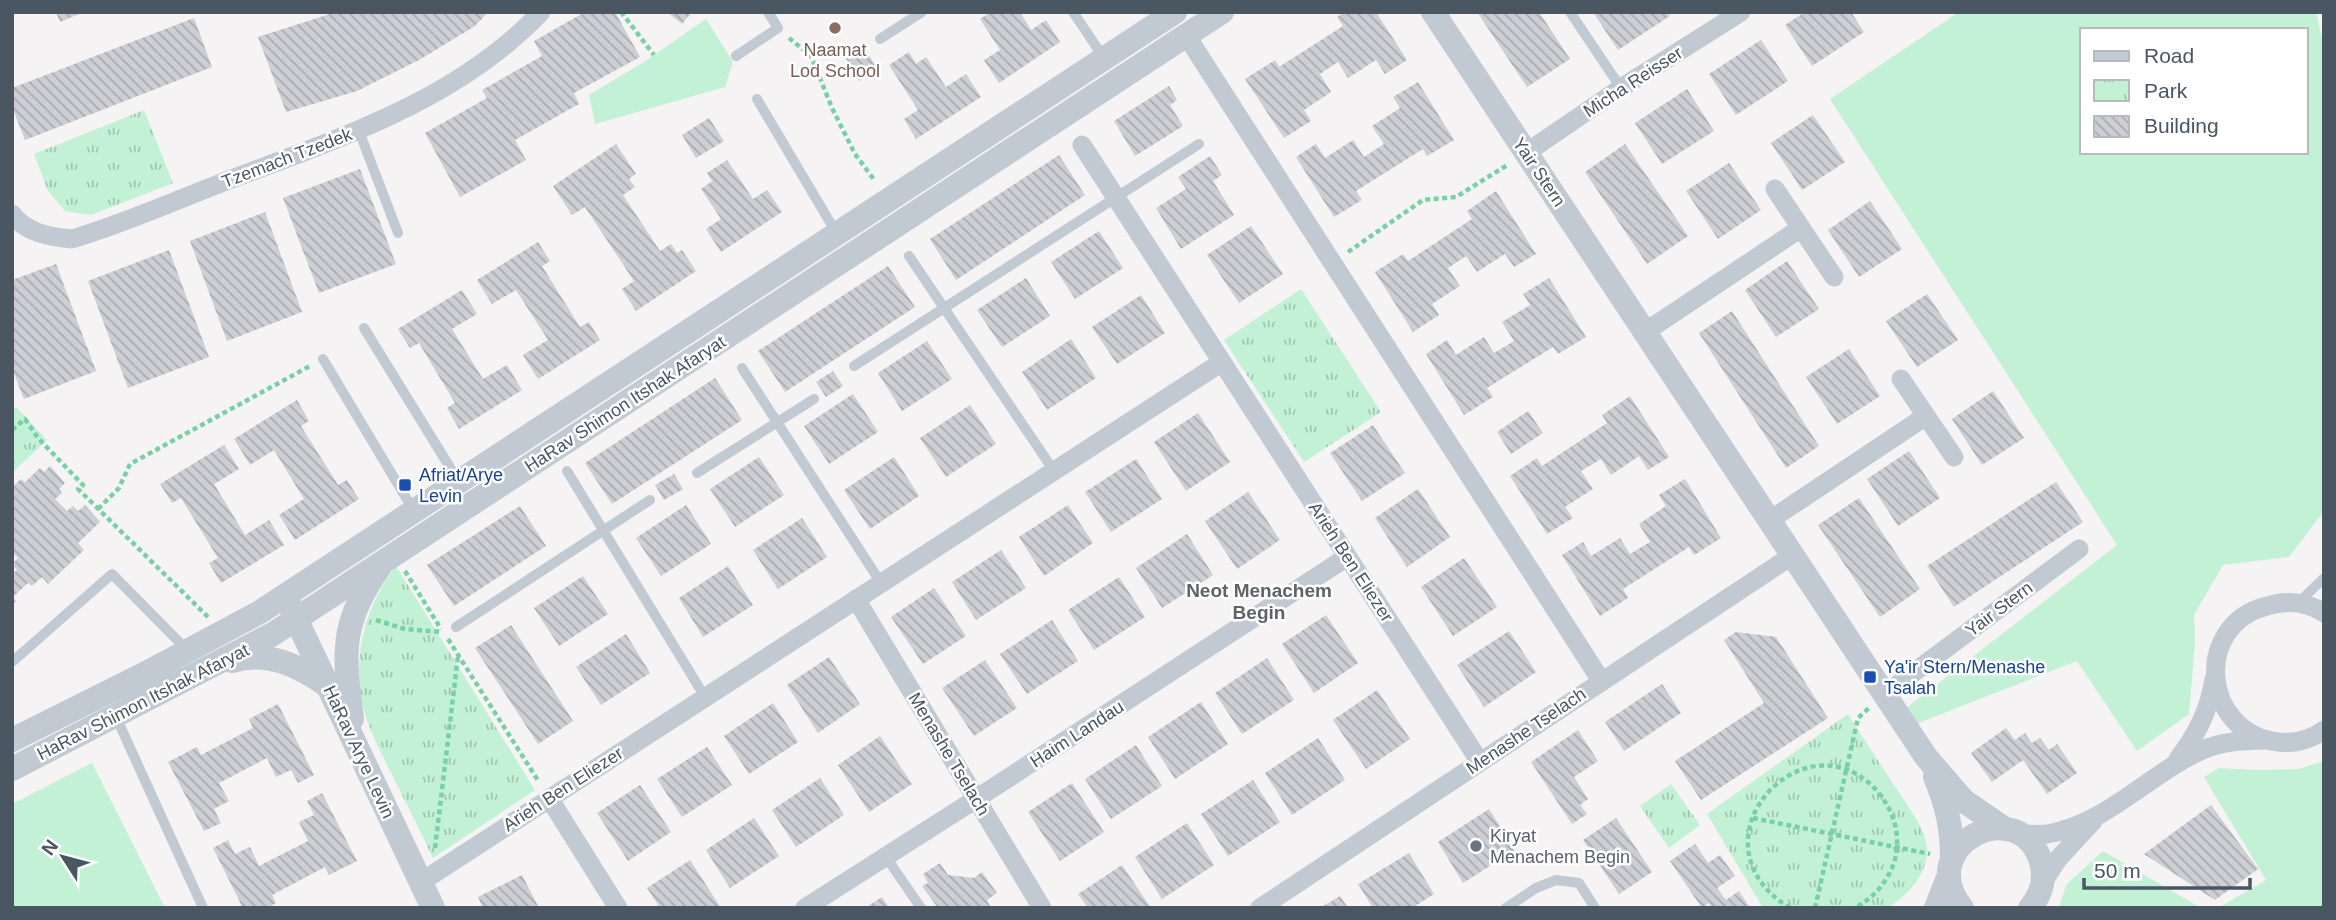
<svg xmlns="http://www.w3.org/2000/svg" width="2336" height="920" font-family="Arial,sans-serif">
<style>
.green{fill:#c3f1d5;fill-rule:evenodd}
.park{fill:url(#park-tufts)}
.building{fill:url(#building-back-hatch)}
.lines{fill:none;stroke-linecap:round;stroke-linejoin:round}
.path{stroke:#7ad0a6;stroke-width:4.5;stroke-dasharray:5 3.5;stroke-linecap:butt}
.service{stroke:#c1cad2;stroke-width:10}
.minor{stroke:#c1cad2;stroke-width:19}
.tertiary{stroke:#c1cad2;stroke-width:24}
.education-dot{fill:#8d6e63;stroke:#fff;stroke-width:2.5}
.transit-dot{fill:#1a4fb4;stroke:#fff;stroke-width:2.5}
.worship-dot{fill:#6b7280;stroke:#fff;stroke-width:2.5}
.labels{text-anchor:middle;stroke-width:5;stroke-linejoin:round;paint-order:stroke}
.education-label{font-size:18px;fill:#785e54;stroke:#fff}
.street-label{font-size:18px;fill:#4a5661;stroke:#fff}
.transit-label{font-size:18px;fill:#164399;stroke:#fff;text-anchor:start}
.worship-label{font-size:18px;fill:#5b616d;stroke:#fff;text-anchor:start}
.neighbourhood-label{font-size:19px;font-weight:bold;fill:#5f6368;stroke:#fff}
</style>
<defs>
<pattern id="park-tufts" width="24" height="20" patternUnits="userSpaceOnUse" patternTransform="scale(1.75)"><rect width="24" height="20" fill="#c3f1d5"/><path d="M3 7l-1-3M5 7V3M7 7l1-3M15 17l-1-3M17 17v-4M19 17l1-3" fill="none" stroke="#a0c6b0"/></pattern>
<pattern id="building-back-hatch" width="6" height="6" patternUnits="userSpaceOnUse" patternTransform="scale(1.75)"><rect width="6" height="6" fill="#cdcfd5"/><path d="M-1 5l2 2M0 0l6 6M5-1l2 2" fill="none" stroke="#a8abb0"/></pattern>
</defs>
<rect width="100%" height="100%" fill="#f5f3f3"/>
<path class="green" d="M1959 12H2316L2324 48V511L2289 557 2223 565 2194 615 2195 643 2189 714 2137 751 2077 661 1916 724 1905 709 2117 545 1830 99ZM2082 30H2306V152H2082Z
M706 19 733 62 725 87 595 124 589 95 644 62Z
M2324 761V908H2218L2266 880 2204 777 2219 768 2255 770 2299 769Z
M92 763 165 908H12V804Z
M2103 851 2201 908H2059L2066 885Z"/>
<path class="park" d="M144 110 173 183 91 215 65 211 48 191 34 154Z
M1301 289 1381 412 1304 462 1224 340Z
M16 407 47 440 12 473V411Z
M396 566 535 790 433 858C419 829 405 800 390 771 379 748 365 723 361 697 354 650 367 603 396 566Z
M1848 714C1864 740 1881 765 1898 791 1908 806 1922 824 1926 842 1932 871 1909 894 1888 908H1763L1707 814Z
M1671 784 1700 825 1669 848 1640 806Z"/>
<path class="building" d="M56 12H84L60 22Z
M336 12H488L475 26 419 60 357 91 286 112 258 37Z
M585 12H615L640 57 574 93 579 104 515 140 526 160 460 197 425 133 487 98 482 90 542 56 534 41Z
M667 12H692L682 24Z
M991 12H1020L1031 30 1046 20 1060 42 999 83 984 60 1000 50 980 19Z
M1345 12H1376L1407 60 1385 74 1376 60 1348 78 1338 62 1320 74 1331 92 1304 110 1311 121 1284 138 1245 79 1275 60 1279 67 1343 26 1337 17Z
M1477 12H1539L1570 59 1527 87Z
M1593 12H1667L1670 16 1618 50Z
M1805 12H1851L1864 32 1812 66 1785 25Z
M194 18 212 67 25 140 12 107V88Z
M1761 40 1788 81 1736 115 1709 74Z
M862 44 878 70 859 81 844 55Z
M909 52 916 64 926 57 946 87 966 74 981 97 916 139 904 119 918 110 889 65Z
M1418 82 1454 140 1427 156 1423 149 1356 191 1362 200 1334 217 1296 157 1316 144 1325 158 1353 140 1364 157 1384 144 1372 126 1400 108 1393 97Z
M1169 86 1177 100 1170 105 1183 126 1135 156 1114 121Z
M1687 89 1714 131 1662 164 1635 123Z
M1813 115 1845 162 1802 190 1771 143Z
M709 118 724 141 696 158 682 135Z
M616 144 636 174 629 179 635 187 623 195 660 251 671 244 677 253 682 250 696 271 636 311 622 289 634 281 585 207 572 215 553 186Z
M1625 144 1688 236 1647 264 1585 172Z
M1059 155 1085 195 956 280 930 239Z
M1210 156 1222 175 1213 181 1234 215 1181 249 1156 208 1186 189 1178 177Z
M727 160 753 199 767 190 782 212 721 252 706 229 721 219 701 189 712 181 707 173Z
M1729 163 1761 210 1718 239 1686 191Z
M360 169 396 264 319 293 283 198Z
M1496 191 1536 254 1514 267 1505 254 1477 272 1466 256 1448 268 1460 286 1432 304 1439 315 1413 332 1375 272 1403 254 1408 261 1472 219 1467 211Z
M1870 201 1902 249 1859 277 1828 230Z
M265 212 302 312 227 341 190 241Z
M1251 226 1283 274 1239 303 1207 255Z
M1099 231 1123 268 1075 299 1051 262Z
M538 242 550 261 542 266 580 327 589 322 600 340 538 379 523 355 548 340 516 290 492 304 477 280Z
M169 250 209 357 128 388 88 281Z
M1787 261 1819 309 1776 337 1745 290Z
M56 264 96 371 24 399 12 368V280Z
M888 266 915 307 785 392 758 351Z
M1026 278 1050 316 1002 347 977 310Z
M1549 278 1586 337 1558 354 1553 347 1487 388 1493 397 1464 415 1426 354 1447 340 1456 355 1484 337 1494 353 1514 341 1502 322 1530 305 1523 294Z
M462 290 477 314 452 329 483 379 507 365 522 390 459 429 447 408 455 403 419 343 410 348 398 329Z
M1927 294 1958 340 1917 367 1886 321Z
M1141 295 1165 333 1117 364 1092 327Z
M1732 311 1819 446 1786 468 1699 333Z
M1071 339 1096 378 1047 410 1022 372Z
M927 341 952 379 902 411 878 373Z
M1849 349 1880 396 1837 424 1806 377Z
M833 371 843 386 826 397 816 382Z
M715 378 742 420 612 504 585 463Z
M1993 391 2024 438 1982 465 1952 419Z
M853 394 878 432 829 464 804 426Z
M1630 396 1669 457 1648 470 1639 456 1611 475 1601 459 1581 471 1593 489 1565 507 1573 518 1547 534 1510 476 1537 458 1542 466 1607 423 1602 415Z
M297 400 309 421 301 426 338 485 347 480 359 499 295 540 279 515 304 499 274 450 250 465 234 439Z
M970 405 996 444 946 477 920 438Z
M1528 411 1543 433 1511 454 1497 432Z
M1198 413 1230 462 1186 491 1154 442Z
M1373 425 1405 473 1362 501 1330 453Z
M224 445 239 469 214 484 245 535 269 520 284 545 221 583 209 563 218 558 181 498 172 503 160 484Z
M1909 451 1940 498 1898 526 1867 479Z
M759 457 784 495 735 527 710 489Z
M894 457 919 496 870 529 844 490Z
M1136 459 1162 499 1111 532 1085 492Z
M50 466 65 483 59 489 62 493 55 499 67 511 73 506 78 511 85 505 100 522 78 543 84 550 48 584 42 577 32 586 28 583 13 597 16 601 12 605V574L17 570 12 564 18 558 12 552V487L21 479 25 482 40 468 44 472Z
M674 474 683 489 664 500 655 485Z
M1685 479 1721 538 1694 555 1689 547 1623 589 1628 598 1600 616 1562 555 1583 542 1591 556 1620 538 1630 554 1650 542 1639 524 1666 506 1659 495Z
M2056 482 2083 522 1954 607 1927 566Z
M1418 489 1450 537 1407 567 1375 518Z
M1248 492 1280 540 1237 569 1205 521Z
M1859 498 1920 589 1880 617 1818 525Z
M686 505 711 544 661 576 636 538Z
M1068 505 1093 543 1044 576 1019 537Z
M520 506 546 546 454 606 427 565Z
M802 518 827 557 778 589 753 550Z
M1187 534 1213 575 1162 608 1136 568Z
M1001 550 1026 588 976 620 952 582Z
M1464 558 1497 607 1453 636 1421 587Z
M728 566 753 605 703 637 679 598Z
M583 576 608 614 559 646 534 608Z
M1119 577 1145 617 1094 650 1068 610Z
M934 588 966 636 923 664 891 617Z
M1326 615 1358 663 1314 693 1282 644Z
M1052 620 1078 661 1027 694 1000 654Z
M511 625 573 721 538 744 475 648Z
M1509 631 1536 672 1484 707 1457 665Z
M1736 632 1776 637 1828 718 1701 800 1675 761 1764 703 1724 640Z
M626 634 650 673 601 705 576 667Z
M829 657 860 704 818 733 787 685Z
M1267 658 1294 700 1242 734 1215 693Z
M985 660 1017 708 974 736 942 688Z
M1662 684 1681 713 1624 751 1605 722Z
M1377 690 1410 739 1366 769 1333 720Z
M1201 702 1228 744 1175 779 1148 737Z
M773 703 798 742 749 774 724 736Z
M278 704 314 775 298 783 291 770 276 777 267 758 219 783 229 801 214 809 221 823 204 831 168 762 197 747 201 755 253 728 249 719Z
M2006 728 2015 740 2025 733 2032 743 2040 738 2049 750 2057 744 2077 773 2047 794 2023 760 1992 782 1971 753Z
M1578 730 1598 761 1574 777 1588 799 1580 805 1587 814 1572 824 1531 762Z
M880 736 912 784 869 812 838 765Z
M1318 738 1345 780 1292 815 1265 773Z
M1136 745 1162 786 1111 819 1085 779Z
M707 747 732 785 682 817 657 779Z
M820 778 844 815 796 847 772 810Z
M1253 780 1280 822 1228 856 1201 814Z
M1072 783 1104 832 1060 861 1028 812Z
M640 785 671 832 628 861 597 813Z
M322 793 357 861 329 875 325 867 272 895 276 903 267 908H243L213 848 228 840 235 854 250 847 259 866 308 841 299 822 314 815 307 801Z
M2211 805 2258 869 2215 900 2144 854Z
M1489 809 1515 850 1463 883 1438 842Z
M754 818 779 856 730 888 706 850Z
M1616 818 1652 872 1619 894 1583 840Z
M1187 823 1214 865 1162 899 1135 857Z
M1695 844 1708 863 1720 855 1735 876 1717 888 1726 900 1739 891 1750 908H1712L1709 903 1702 908 1670 861Z
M1409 853 1434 894 1412 908H1373L1358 884Z
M690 860 721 908H660L647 888Z
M940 863 948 875 974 878 982 872 997 893 987 900 990 906 988 908H938L922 886 928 883 923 874Z
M1122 865 1151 908H1088L1078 894Z
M522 875 539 908H483L478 897Z
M1340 896 1348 908H1320Z
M882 897 889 908H865Z"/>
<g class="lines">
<path class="path" d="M621 12 654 55
M789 38 811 56 832 108 855 154 875 181
M1348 252 1423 200 1456 197 1509 164
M12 430 25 419 38 438 83 485 78 489 208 617
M98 509 119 488 130 464 310 366
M405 571 441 629
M376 620 405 629 442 632
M448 639 539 782
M1753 818 1930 854
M435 848 458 656
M1790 908C1683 842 1805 710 1877 791 1890 806 1898 825 1897 845 1897 870 1877 898 1854 908
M1815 908 1858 718 1869 708"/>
<path class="service" d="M1073 12 1104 58
M1570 12 1621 88
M880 39 922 12
M736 56 778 28 768 12
M757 99 837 234
M359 131 398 233
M909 256 1054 471
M364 328 459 482
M323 359 414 511
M854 366 1199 144
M742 368 881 583
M567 471 705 697
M697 473 814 399
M2299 602 2324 578
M456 627 650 500
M12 662 112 574 188 651
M116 717 203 908
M886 857 921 908
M1506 908 1536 888 1556 880 1579 883 1595 908"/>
<path class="minor" d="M1186 35 1602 682
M1082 145 1480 762
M1526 153 1621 88 1741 12
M1775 189 1834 277
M12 214C26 233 50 237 72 239 123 224 172 202 221 183 334 140 456 102 541 12
M1645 332 1801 228
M1901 379 1954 457
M1770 520 1926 416
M856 599 1042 908
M2324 613C2306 601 2287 600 2267 606 2192 625 2202 733 2278 742 2294 744 2310 740 2324 730
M1885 694 2079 549
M2178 759C2197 734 2209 711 2214 679
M549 798 618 908
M2020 834C2029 834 2039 835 2047 834 2108 824 2150 772 2205 749 2223 741 2244 741 2264 740
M421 882 1222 362
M2043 882 2058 859 2093 821
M805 908 976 799 1347 557
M1260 908 1793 555"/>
<path class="tertiary" d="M1433 12 1926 757 1964 801 2005 829
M290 606 433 908
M232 661C268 650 299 666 328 686
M352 719C344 656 339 624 379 568
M12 740 146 673 260 612 1175 12
M12 769 273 634 1222 12
M1935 777C1947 806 1952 827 1952 859
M1936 908 1949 875
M1962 908C1912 845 2020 791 2041 862 2046 879 2041 895 2030 908"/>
</g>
<circle class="education-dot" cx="835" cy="28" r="7"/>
<g class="transit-dot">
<rect x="398" y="478" width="14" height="14" rx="3.5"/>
<rect x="1863" y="670" width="14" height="14" rx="3.5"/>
</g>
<circle class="worship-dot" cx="1476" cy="846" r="7"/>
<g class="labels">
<g class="education-label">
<text x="835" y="56">Naamat<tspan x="835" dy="21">Lod School</tspan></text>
</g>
<g class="street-label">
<text transform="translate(1633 82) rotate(-33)" y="6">Micha Reisser</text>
<text transform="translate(287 158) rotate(-21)" y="6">Tzemach Tzedek</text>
<text transform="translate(1539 172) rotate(56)" y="6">Yair Stern</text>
<text transform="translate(625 404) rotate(-33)" y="6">HaRav Shimon Itshak Afaryat</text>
<text transform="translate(1351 562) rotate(57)" y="6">Arieh Ben Eliezer</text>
<text transform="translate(1999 609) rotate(-37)" y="6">Yair Stern</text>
<text transform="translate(143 702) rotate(-27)" y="6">HaRav Shimon Itshak Afaryat</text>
<text transform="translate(1526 731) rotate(-34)" y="6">Menashe Tselach</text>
<text transform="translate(1077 734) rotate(-33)" y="6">Haim Landau</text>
<text transform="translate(359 752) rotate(65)" y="6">HaRav Arye Levin</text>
<text transform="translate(949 754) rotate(59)" y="6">Menashe Tselach</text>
<text transform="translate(563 789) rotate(-33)" y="6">Arieh Ben Eliezer</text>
</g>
<g class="transit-label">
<text x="419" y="481">Afriat/Arye<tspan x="419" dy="21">Levin</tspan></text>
<text x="1884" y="673">Ya'ir Stern/Menashe<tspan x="1884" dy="21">Tsalah</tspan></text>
</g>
<g class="worship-label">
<text x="1490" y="842">Kiryat<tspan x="1490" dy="21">Menachem Begin</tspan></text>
</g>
<g class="neighbourhood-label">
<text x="1259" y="597">Neot Menachem<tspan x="1259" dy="22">Begin</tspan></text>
</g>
</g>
<rect width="2336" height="920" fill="none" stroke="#4a5661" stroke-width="28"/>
<rect x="2080" y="28" width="228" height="126" fill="#ffffff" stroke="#b7bbc0" stroke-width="2"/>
<rect x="2094" y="51" width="35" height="10" fill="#c1cad2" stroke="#b7bbc0" stroke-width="2"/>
<text x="2144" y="63" font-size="21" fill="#4a5661">Road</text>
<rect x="2094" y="80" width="35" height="21" fill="url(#park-tufts)" stroke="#b7bbc0" stroke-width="2"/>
<text x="2144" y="98" font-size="21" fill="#4a5661">Park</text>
<rect x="2094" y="116" width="35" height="21" fill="url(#building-back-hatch)" stroke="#b7bbc0" stroke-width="2"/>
<text x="2144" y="133" font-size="21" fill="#4a5661">Building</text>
<g transform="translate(63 857) rotate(306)" stroke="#ffffff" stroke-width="5" paint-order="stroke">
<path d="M0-5L12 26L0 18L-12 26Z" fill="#4a5661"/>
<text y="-10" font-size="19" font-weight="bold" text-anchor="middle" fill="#4a5661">N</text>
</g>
<path d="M2084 878v10h166v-10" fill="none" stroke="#4a5661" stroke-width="3.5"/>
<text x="2094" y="878" font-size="21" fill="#4a5661" stroke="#ffffff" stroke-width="5" paint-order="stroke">50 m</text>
</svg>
